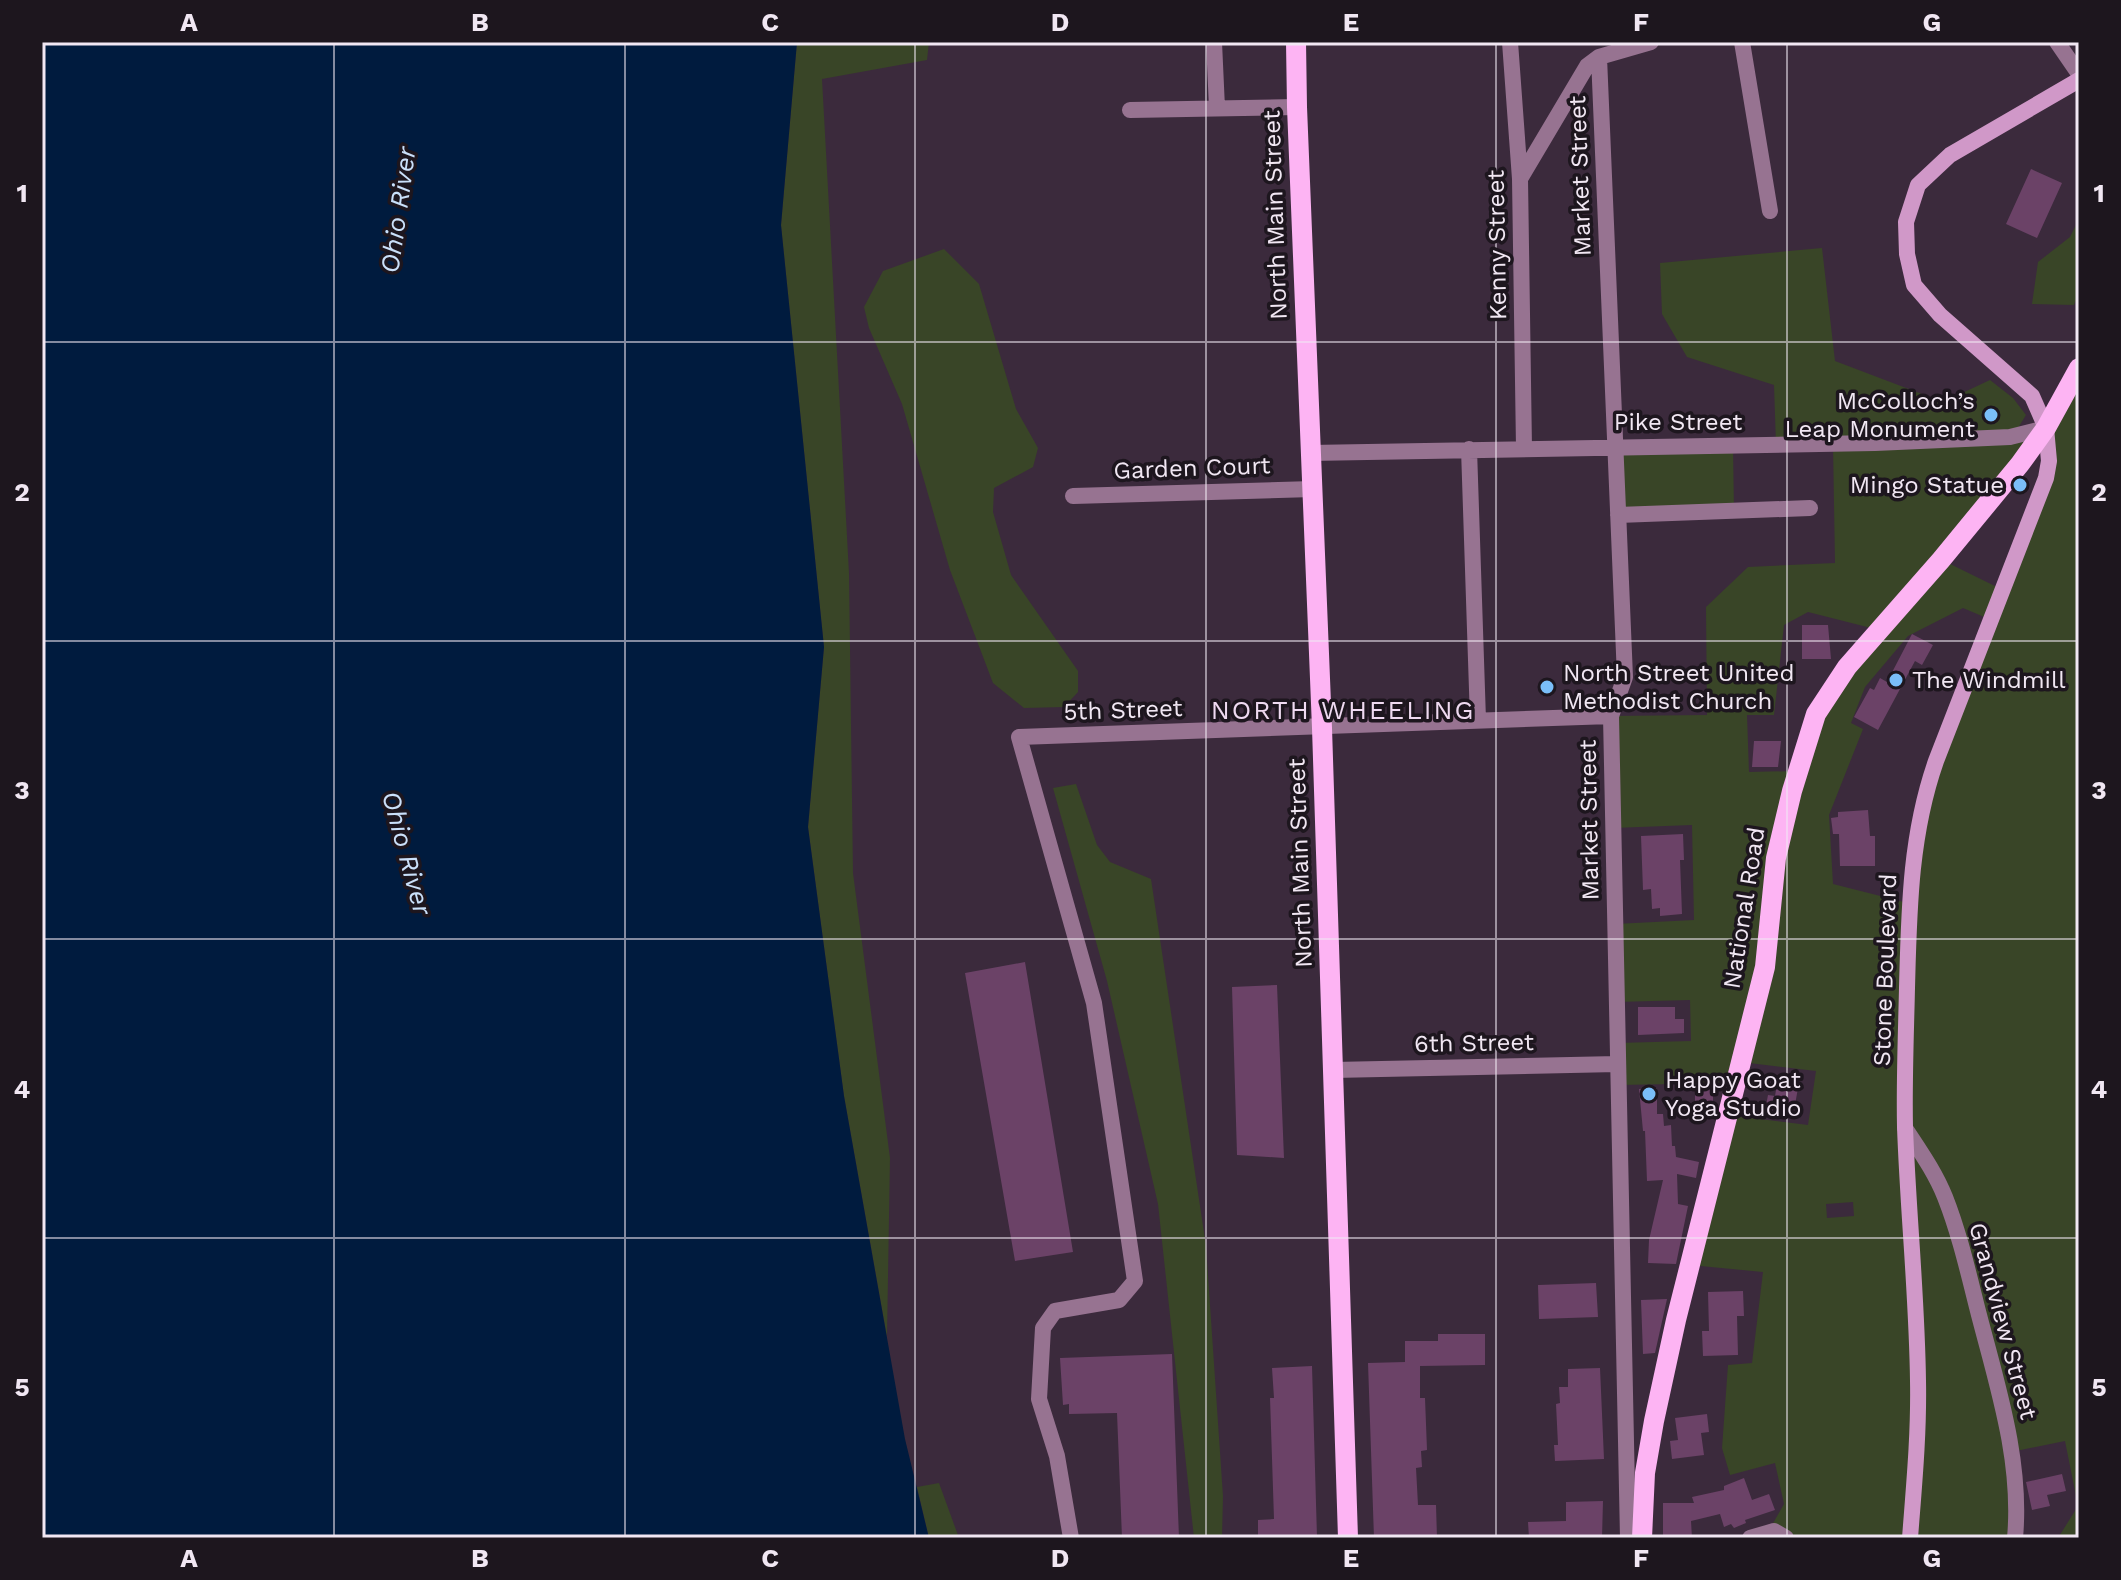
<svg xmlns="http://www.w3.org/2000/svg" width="2121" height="1580" font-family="'Work Sans',sans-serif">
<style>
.green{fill:#394527;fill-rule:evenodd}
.water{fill:#001b3e}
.building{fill:#6b4267}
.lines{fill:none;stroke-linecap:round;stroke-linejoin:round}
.street{stroke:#977391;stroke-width:16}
.secondary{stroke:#d098c8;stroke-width:16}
.primary{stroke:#fdb4f3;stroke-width:20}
.grid{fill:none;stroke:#f1e7f3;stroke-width:2;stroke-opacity:0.55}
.poi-dot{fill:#7abef8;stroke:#1d161e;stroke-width:3}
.labels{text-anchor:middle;stroke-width:7;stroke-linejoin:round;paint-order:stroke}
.street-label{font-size:24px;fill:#f1e7f3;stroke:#1d161e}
.poi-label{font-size:24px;fill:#f1e7f3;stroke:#1d161e;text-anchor:start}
.water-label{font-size:26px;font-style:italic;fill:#cae0fa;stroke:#1d161e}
.neighbourhood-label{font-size:26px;letter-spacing:2px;fill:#efdaf1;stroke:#1d161e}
.neatline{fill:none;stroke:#f1e7f3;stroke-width:3}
.grid-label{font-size:26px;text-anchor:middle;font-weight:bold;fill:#f1e7f3}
</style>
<rect width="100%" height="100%" fill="#3b2a3c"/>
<path class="green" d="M797 42H929L927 60 822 79 849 573 853 873 890 1158 887 1337 844 1096 808 827 824 647 781 225Z
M2079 219V292L2074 305 2032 304 2038 262 2070 237Z
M1822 248 1835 361 1943 402 1990 380 2013 398 2026 415 2018 428H2046L2079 368V1538H2058L2078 1506 2065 1441 2011 1452 2015 1538H1786L1768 1532 1784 1504 1775 1463 1730 1475 1722 1448 1728 1365 1752 1363 1763 1272 1690 1265 1727 1115 1808 1125 1816 1071 1741 1062 1735 1083 1617 1085V1043L1691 1041 1690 1000 1616 1002 1615 924 1694 920 1692 825 1613 828 1611 716 1707 715 1706 607 1748 567 1835 563 1833 444 1776 445 1774 385 1687 357 1662 314 1660 263ZM2046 429V478L2001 589 1942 560ZM1963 608 1989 619 1914 848 1908 903 1833 884 1829 815 1863 729 1851 723 1865 687 1908 636ZM1808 612 1879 630 1816 714 1798 771 1749 772 1747 715H1774L1784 625ZM1853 1202 1854 1216 1827 1218 1826 1204Z
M944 249 979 284 1016 409 1038 448 1033 467 994 488 993 512 1011 575 1078 671V692L1064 707 1024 708 993 683 950 570 902 404 869 328 864 307 883 271Z
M1615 446H1733L1734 511 1618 515Z
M1076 784 1097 845 1110 862 1151 879 1206 1246 1223 1496 1222 1538H1194L1158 1204 1107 981 1053 788Z
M939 1483 959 1538H929L917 1487Z"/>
<path class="water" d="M42 42H797L781 225 824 647 808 827 844 1096 905 1439 929 1538H42Z"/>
<path class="building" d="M2031 169 2062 183 2037 238 2006 224Z
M1802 625H1828L1831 659H1802Z
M1912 634 1933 645 1922 665 1915 661 1878 730 1854 717 1870 688 1874 690 1880 678 1887 682Z
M1754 741H1781L1778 767H1752Z
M1868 810 1870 836H1875V866H1840L1839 834H1833L1831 818 1838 817V812Z
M1683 834 1684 860H1680L1682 914 1660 916V908L1652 909 1651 889 1643 890 1641 836Z
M1025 962 1073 1252 1015 1261 965 973Z
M1277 985 1284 1158 1237 1155 1232 987Z
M1638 1007H1675V1019H1684V1033L1638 1035Z
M1777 1084 1798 1088 1793 1116 1765 1111 1768 1095 1775 1096Z
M1657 1088V1114H1663L1664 1126 1671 1125 1672 1146H1675L1676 1157 1699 1162 1696 1178 1677 1174 1678 1204 1688 1206 1676 1264 1648 1263 1649 1240 1663 1180 1647 1181 1645 1131H1643L1639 1089Z
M1695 1088H1713V1105H1695Z
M1596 1283 1598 1317 1539 1319 1538 1285Z
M1743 1291 1744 1316H1737L1738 1355 1703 1356 1702 1331H1709L1708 1292Z
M1667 1299 1655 1353 1643 1354 1641 1300Z
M1438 1334H1485V1365L1420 1366V1398H1425L1427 1450 1421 1451 1422 1467 1416 1468 1418 1505H1436L1437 1538H1374L1368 1363 1405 1362V1341H1438Z
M1172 1354 1179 1538H1122L1117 1413 1069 1414V1404L1063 1405 1060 1358Z
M1312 1366 1317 1537H1258V1520L1274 1519 1270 1398H1274L1272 1368Z
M1600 1368 1604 1459 1555 1461 1554 1445H1558L1556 1404 1560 1403 1559 1387H1568V1369Z
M1707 1414 1709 1432 1701 1433 1704 1455 1672 1459 1670 1441 1678 1440 1675 1418Z
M2062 1474 2066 1491 2047 1495 2050 1506 2032 1510 2026 1482Z
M1744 1478 1752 1500 1769 1494 1775 1510 1745 1520 1746 1523 1734 1528 1731 1524 1724 1527 1720 1514 1691 1521 1692 1538H1663V1503H1694L1692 1497 1724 1490V1486Z
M1603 1501 1602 1538H1529L1528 1522 1566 1521V1502Z"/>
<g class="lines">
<path class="street" d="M1214 42 1217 108
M1510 42 1520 179 1524 448
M1742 42 1770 211
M2057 42 2079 74
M1599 57 1625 677 1611 716 1628 1538
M1130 110 1297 107
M1520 179 1587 66 1599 57 1651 42
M1469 449 1478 720
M1310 453 1875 443 2010 437 2046 428
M1073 496 1313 489
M1618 515 1810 508
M1333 1070 1617 1064
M1905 1128C1920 1151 1935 1172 1945 1197 1960 1235 1969 1276 1979 1315 1998 1388 2022 1462 2015 1538
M1071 1538 1057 1456 1039 1399 1043 1328 1055 1311 1119 1300 1135 1281 1094 1003 1019 737 1611 716
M1750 1538 1774 1531 1786 1538"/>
<path class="secondary" d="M1910 1538C1914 1486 1919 1434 1918 1381 1917 1296 1908 1212 1905 1127 1904 1081 1906 1034 1907 988 1909 910 1910 835 1936 761L2046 478 2049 461 2046 428 2032 396 1940 315 1914 285 1907 254 1906 222 1918 185 1950 155 2079 80"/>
<path class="primary" d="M1296 42 1297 107 1322 728 1348 1538
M1642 1538 1645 1473 1654 1421 1676 1320 1765 967 1776 858 1792 791 1816 714 1847 667 1941 560 2020 464 2046 428 2079 368"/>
</g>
<path class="grid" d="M334 42V1538M625 42V1538M915 42V1538M1206 42V1538M1496 42V1538M1787 42V1538M42 342H2079M42 641H2079M42 939H2079M42 1238H2079"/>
<g class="poi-dot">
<circle cx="1991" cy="415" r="8"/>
<circle cx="2020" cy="485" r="8"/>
<circle cx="1896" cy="680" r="8"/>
<circle cx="1547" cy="687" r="8"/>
<circle cx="1649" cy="1094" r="8"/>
</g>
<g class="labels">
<g class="street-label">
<text transform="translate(1580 176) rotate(-92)" y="8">Market Street</text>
<text transform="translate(1275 215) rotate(-92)" y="8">North Main Street</text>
<text transform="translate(1497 245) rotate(-91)" y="8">Kenny Street</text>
<text x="1678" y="430">Pike Street</text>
<text transform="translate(1192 468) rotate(-2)" y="8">Garden Court</text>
<text transform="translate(1123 710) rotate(-2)" y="8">5th Street</text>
<text transform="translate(1589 820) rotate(-91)" y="8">Market Street</text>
<text transform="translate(1300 863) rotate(-92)" y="8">North Main Street</text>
<text transform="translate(1744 908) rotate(-81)" y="8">National Road</text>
<text transform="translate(1885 970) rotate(-88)" y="8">Stone Boulevard</text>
<text transform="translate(1474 1043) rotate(-1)" y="8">6th Street</text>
<text transform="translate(2003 1321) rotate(75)" y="8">Grandview Street</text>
</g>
<g class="poi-label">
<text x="1975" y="409" text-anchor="end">McColloch’s<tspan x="1975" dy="28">Leap Monument</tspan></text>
<text x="2004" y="493" text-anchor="end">Mingo Statue</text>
<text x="1563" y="681">North Street United<tspan x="1563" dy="28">Methodist Church</tspan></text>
<text x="1912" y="688">The Windmill</text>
<text x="1665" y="1088">Happy Goat<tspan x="1665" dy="28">Yoga Studio</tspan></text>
</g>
<g class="water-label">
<text transform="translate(398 210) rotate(-82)" y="9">Ohio River</text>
<text transform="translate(407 853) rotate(75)" y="9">Ohio River</text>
</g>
<g class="neighbourhood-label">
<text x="1343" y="719">NORTH WHEELING</text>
</g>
</g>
<rect width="2121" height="1580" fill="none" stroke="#1d161e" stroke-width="88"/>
<rect x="44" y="44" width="2033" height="1492" class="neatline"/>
<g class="grid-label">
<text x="189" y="31">A</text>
<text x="480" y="31">B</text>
<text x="770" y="31">C</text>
<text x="1060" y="31">D</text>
<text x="1351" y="31">E</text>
<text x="1641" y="31">F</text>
<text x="1932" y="31">G</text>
<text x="22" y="202">1</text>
<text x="2099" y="202">1</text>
<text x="22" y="501">2</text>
<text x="2099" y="501">2</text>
<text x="22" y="799">3</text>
<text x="2099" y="799">3</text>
<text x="22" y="1098">4</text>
<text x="2099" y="1098">4</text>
<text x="22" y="1396">5</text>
<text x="2099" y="1396">5</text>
<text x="189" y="1567">A</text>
<text x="480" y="1567">B</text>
<text x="770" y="1567">C</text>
<text x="1060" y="1567">D</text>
<text x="1351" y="1567">E</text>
<text x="1641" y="1567">F</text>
<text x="1932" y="1567">G</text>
</g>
</svg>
